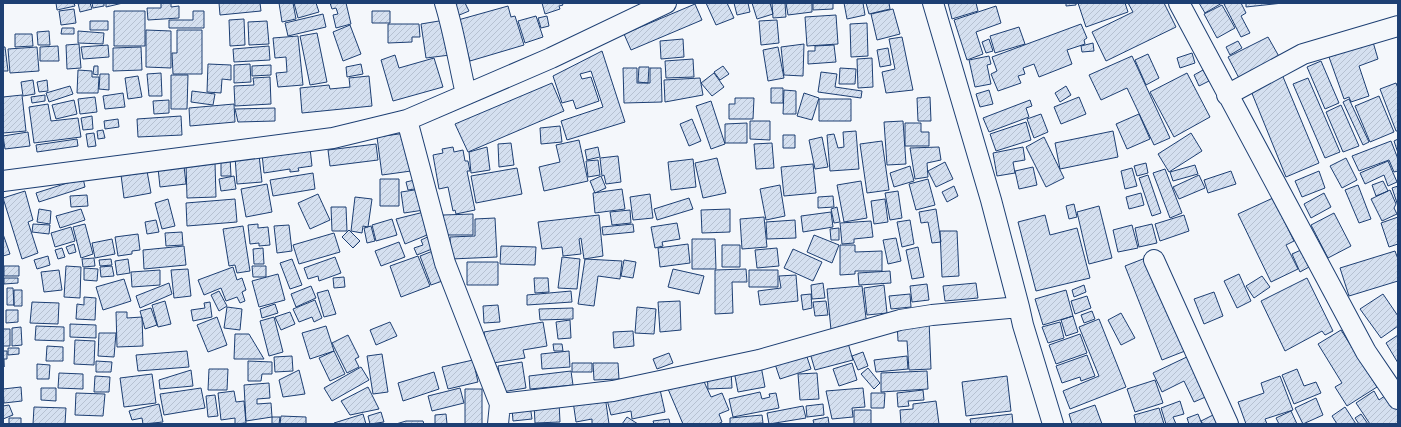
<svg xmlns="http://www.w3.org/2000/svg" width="1401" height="427" font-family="'Work Sans',sans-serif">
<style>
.building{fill:url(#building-hatch);stroke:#1d3f73}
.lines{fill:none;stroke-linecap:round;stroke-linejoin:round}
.minor-casing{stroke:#1d3f73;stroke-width:22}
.minor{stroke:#f4f7fb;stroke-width:20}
</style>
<defs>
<pattern id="building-hatch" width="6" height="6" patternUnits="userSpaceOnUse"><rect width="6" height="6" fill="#d5e0f0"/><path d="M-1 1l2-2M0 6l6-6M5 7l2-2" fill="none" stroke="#b6c1d1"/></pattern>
</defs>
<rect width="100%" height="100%" fill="#f4f7fb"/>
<path class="building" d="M56 3H74L75 6 57 10Z
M78 3H90L92 9 80 12Z
M92 3H104V6L93 8Z
M106 3H123L106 7Z
M161 3H171V7L179 6V18L148 20 147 8H161Z
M219 3H260L261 11 220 15Z
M279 3H293L296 19 282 22Z
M294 3H316L319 12 298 18Z
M330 3H346L351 24 336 28 333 15 338 14 336 8 332 9Z
M452 3H465L469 11 457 16Z
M542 3H562L563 5 559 6 560 9 545 14Z
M706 3H727L734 18 716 25Z
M734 3H748L750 12 737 15Z
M752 3H770L773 14 757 19Z
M772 3H785L786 17 773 18Z
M786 3H812V12L788 15Z
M813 3H833V9L813 10Z
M844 3H863L865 15 847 19Z
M866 3H889L890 9 869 14Z
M948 3H976L978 11 952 19Z
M1066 3H1076V5L1066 6Z
M1078 3H1125L1128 12 1086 27Z
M1128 3H1164L1176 27 1106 61 1092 32 1133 12Z
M1199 3H1222L1205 13Z
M1227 3H1241L1246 13 1241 16 1250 33 1241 37 1224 4Z
M1246 3H1283L1246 7Z
M695 4 702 20 631 50 624 34Z
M1222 5 1235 28 1217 38 1204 14Z
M508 6 511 17 515 16 524 45 470 61 458 20Z
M996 6 1001 23 976 32 983 54 967 60 954 20Z
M74 9 76 23 61 25 59 11Z
M893 9 900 34 877 40 871 14Z
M114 11H145V46H114Z
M193 11H204V28H169V20H193Z
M372 11H390V23H372Z
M323 14 326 27 288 36 285 23Z
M836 15 838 44 807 46 805 17Z
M536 16 543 37 525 43 518 21Z
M547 16 549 26 541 28 538 18Z
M244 19 245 45 230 46 229 20Z
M445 20 450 55 426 58 421 24Z
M777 20 779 43 761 45 759 21Z
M90 21H108V30H90Z
M267 21 269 44 249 45 248 22Z
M867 23 868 56 851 57 850 24Z
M388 24H419L420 37H412V42L388 43Z
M1081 24 1087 38 1084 40 1085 44 1067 50 1072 64 1039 77 1034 64 1023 68 1025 74 1018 76 1021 83 998 91 991 74 997 71 992 57Z
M350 25 361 54 343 61 333 32Z
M1019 27 1025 44 995 53 990 36Z
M62 28H74V34H61Z
M146 30 171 31V68L146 67Z
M177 30H202V74H173L172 53H177Z
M49 31 50 45H38L37 32Z
M78 31 104 33 103 44 78 43Z
M317 33 327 82 310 85 300 36Z
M15 34H32L33 46 15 47Z
M298 36 303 85 278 87 276 73 287 72 286 57 275 58 273 38Z
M902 37 913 90 886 93 882 72 895 69 889 39Z
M1268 37 1281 60 1240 80 1228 57Z
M683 39 684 57 661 59 660 41Z
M989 39 993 51 986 53 982 42Z
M1238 41 1242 48 1230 55 1226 47Z
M1373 42 1378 59 1359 66 1369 96 1351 102 1349 97 1344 99 1329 57Z
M1093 43 1094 51 1082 52 1081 46Z
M79 44 81 68 67 69 66 45Z
M804 44 803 76 784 75 781 47Z
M108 45 109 57 83 59 81 47Z
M834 45 836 62 808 64V51H815V46Z
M58 46 59 61H40V47Z
M269 46 270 60 234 62 233 49Z
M3 47H5L8 71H3Z
M37 47 39 71 10 73 8 49Z
M141 47 142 70 113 71V48Z
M778 47 784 78 768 81 763 50Z
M888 48 891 65 880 67 877 50Z
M602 51 625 122 567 140 561 121 603 107 591 71 580 74 582 79 591 77 599 101 576 109 573 100 562 103 553 76Z
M1192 53 1195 63 1180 68 1177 58Z
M1148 54 1159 78 1146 85 1135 60Z
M395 55 399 68 434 58 443 87 393 101 381 60Z
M989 56 991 64 987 65 991 84 975 87 969 60Z
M1132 56 1170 138 1154 145 1127 88 1101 100 1089 75Z
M872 58 873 87 858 88 857 59Z
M693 59 694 77 666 78 665 61Z
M1321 61 1339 103 1325 109 1307 67Z
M208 64 231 65V80L222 79 221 93 207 92Z
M250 64 251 82 234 83V65Z
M361 64 363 74 347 77 346 67Z
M271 65V75L252 76V66Z
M94 66H98V75L93 74Z
M723 66 729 74 720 80 714 72Z
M639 67H649L648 83 638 82Z
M623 68H637V83H650V68H661L662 102 624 103Z
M840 68 856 69 855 84H839Z
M78 70 92 71V77H99L98 93H77Z
M1203 70 1209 81 1199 86 1194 75Z
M821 72 837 74 835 87 862 91 861 98 818 92Z
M1281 72 1319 163 1286 177 1249 86Z
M161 73 162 96H149L147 74Z
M714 73 724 87 712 96 701 83Z
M1187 73 1210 117 1174 137 1150 92Z
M100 74H109V90L99 89Z
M171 75H188L187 109H171Z
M138 76 142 97 128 99 125 78Z
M369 76 372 106 302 113 300 88 329 85 330 89 350 87 349 78Z
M270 77 271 104 235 106 234 86 254 85 253 78Z
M700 78 703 95 665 102 664 80Z
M1308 78 1340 152 1325 158 1293 84Z
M33 80 35 94 23 96 21 82Z
M47 80 48 91 39 92 37 82Z
M552 83 564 111 468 152 455 124Z
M1396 83 1398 88V131H1396L1380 89Z
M70 86 73 94 49 102 46 93Z
M1066 86 1071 95 1060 102 1055 93Z
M771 88H783V103H771Z
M784 90 796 91V114H783Z
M989 90 993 104 980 107 976 94Z
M192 91 215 94 213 105 191 102Z
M123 93 125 107 105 109 103 96Z
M804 93 819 98 812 120 797 116Z
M22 95 26 131 3 133V97Z
M45 95V101L32 103 31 97Z
M1379 96 1394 132 1370 142 1355 106Z
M95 97 97 112 80 114 78 99Z
M930 97 931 121H918L917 98Z
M1079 97 1086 114 1061 124 1054 107Z
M735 98H754L753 119H729V104H735Z
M819 99H851V121H819Z
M1349 99 1369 142 1363 145 1343 102Z
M74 100 77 114 56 119 52 105Z
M169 100V113L154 114 153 101Z
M1030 100 1032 106 1026 108 1029 117 989 132 983 118Z
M711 101 725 144 711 149 696 106Z
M48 104 51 121 78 118 81 137 34 143 29 107Z
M234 104 235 122 190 126 189 108Z
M1341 105 1359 146 1343 152 1326 112Z
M275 108V121L238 122 235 109Z
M1041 114 1048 132 1034 138 1027 119Z
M1139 114 1150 139 1127 149 1116 124Z
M92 116 93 129 83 130 81 118Z
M181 116 182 135 138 137 137 119Z
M118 119 119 127 105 129 104 121Z
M692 119 701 141 689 146 680 124Z
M750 121H770V140L750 139Z
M903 121 906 164 887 165 884 122Z
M1026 122 1031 140 996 151 990 134Z
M747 123V143H725V124Z
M905 123H921V132H929V146H905Z
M560 126 562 142 541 144 540 128Z
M103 130 105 138 98 139 97 131Z
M856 131 859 169 830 171 827 135 834 134 838 148 844 147 843 132Z
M1113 131 1118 157 1060 169 1055 143Z
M28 132 30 146 5 149 3 136Z
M94 133 96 146 88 147 86 134Z
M406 133 411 171 382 175 377 137Z
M1191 133 1202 151 1169 172 1158 154Z
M783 135H795V148H783Z
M822 137 828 167 815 169 809 140Z
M1044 137 1064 178 1046 187 1026 147Z
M77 139 78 146 37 152 36 145Z
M1398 139V153L1394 141Z
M579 140 588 181 544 191 539 167 560 162 556 145Z
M882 141 889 190 867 193 860 144Z
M1391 141 1398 159V171L1394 172 1389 160 1359 171 1352 156Z
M511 143 514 165 499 167 498 144Z
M772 143 774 168 756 169 754 144Z
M376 144 378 160 330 166 328 150Z
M453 147 454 152 463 150 465 161H468L470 171H467L475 210 456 214 455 210 453 211 448 187 439 189 433 155 443 153 442 149Z
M487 147 490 170 471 173 469 152Z
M598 147 600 157 587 160 585 150Z
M939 147 941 160 927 163 928 177 915 179 910 148Z
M1023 147 1025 160 1013 162 1015 173 997 176 993 153Z
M310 148 312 166 298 168 299 171 290 172V169L264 173 262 154Z
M259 155 262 182 237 184 235 157Z
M618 156 621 182 606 184 604 175 602 176 600 158Z
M230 157 231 176H221V158Z
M717 158 726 193 703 198 695 163Z
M1346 158 1357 180 1342 188 1330 166Z
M693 159 696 187 671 190 668 162Z
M598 160 600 175 588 177 586 161Z
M1388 161 1397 182 1388 186 1384 175 1365 184 1360 173Z
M945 162 953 179 936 187 928 171Z
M215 163 216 197 187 198 186 164Z
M1146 163 1148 173 1137 176 1134 166Z
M813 164 816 193 784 196 781 167Z
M1195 165 1198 174 1173 181 1170 172Z
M184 166 186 184 160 187 158 168Z
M910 166 914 181 894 187 890 173Z
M1033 167 1037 185 1019 189 1015 171Z
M517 168 522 194 476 203 471 176Z
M1132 168 1137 186 1125 189 1121 171Z
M1165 169 1182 213 1170 218 1153 173Z
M147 171 151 193 124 198 121 175Z
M1231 171 1236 184 1208 193 1204 180Z
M1319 171 1325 188 1302 197 1295 181Z
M313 173 315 189 273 196 270 180Z
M1148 175 1161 213 1152 216 1139 178Z
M1199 175 1205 188 1179 199 1173 187Z
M234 176 236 189 221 191 219 179Z
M601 176 606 188 595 193 590 181Z
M83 178 85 187 39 202 36 193Z
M380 179H399V206H380Z
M419 179 421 188 408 190 406 182Z
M928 179 935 205 916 210 909 184Z
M861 181 867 218 844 222 837 185Z
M1383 181 1388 191 1376 196 1372 185Z
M267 184 272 212 246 217 241 189Z
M780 185 785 216 766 220 760 189Z
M1358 185 1371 219 1359 223 1345 190Z
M954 186 958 196 947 202 942 192Z
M1398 186V206L1392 188Z
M421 189 424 210 404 213 401 192Z
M622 189 625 209 595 213 593 193Z
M1390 190 1396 204 1394 208 1397 214 1382 221 1371 199Z
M25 191 33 220 28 222 38 253 22 259 3 198Z
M898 191 902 218 890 220 885 193Z
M1141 193 1144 205 1129 209 1126 197Z
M1324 193 1331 207 1311 218 1304 204Z
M318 194 330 220 310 229 298 203Z
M650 194 653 218 633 220 630 197Z
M87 195 88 206 71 207 70 196Z
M833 196 834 207 818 208V197Z
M355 197 372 199 368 227 363 226 362 233 351 231Z
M689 198 693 209 657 220 654 209Z
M1273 198 1294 241 1286 245 1298 269 1271 282 1238 214Z
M168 199 175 226 162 229 155 203Z
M235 199 237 222 187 226 186 203Z
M885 199 888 222 874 224 871 201Z
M1074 204 1077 217 1069 219 1066 206Z
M1099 206 1112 258 1089 264 1077 212Z
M331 207H346L347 231H332Z
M837 207 840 222 834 223 831 209Z
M39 209 51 211 50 224 37 222Z
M81 209 85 220 60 228 56 216Z
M730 209V232L702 233 701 210Z
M936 209 941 242 932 243 928 222 921 223 919 212Z
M630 210 631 223 612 225 610 212Z
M424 212 432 233 405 244 396 219Z
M831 212 833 227 803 232 801 216Z
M1334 213 1351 246 1328 258 1311 225Z
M473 214V235H443V215Z
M599 215 603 256 584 259 581 238 579 239 581 254 563 256 562 247 542 249 538 222Z
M1045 215 1050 235 1077 228 1090 278 1036 291 1018 222Z
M1184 215 1189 231 1160 241 1155 224Z
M764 217 767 247 742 249 740 219Z
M1398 217V244L1389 247 1381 223Z
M495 218 497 257 451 259 450 237 475 236V219Z
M392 219 397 235 376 241 372 225Z
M156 220 159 232 147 234 145 222Z
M795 220 796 238 767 239 766 222Z
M910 220 914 244 902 247 897 222Z
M871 221 873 237 854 239V243L842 244 840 223Z
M677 223 680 239 662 242 663 246 655 248 651 227Z
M33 224 50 225 49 234 32 232Z
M85 224 93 254 81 258 73 227Z
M258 224V228L268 227 270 245 259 246V243L250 244 248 225Z
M633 224 634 232 603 235 602 227Z
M1152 224 1157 243 1139 247 1135 228Z
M289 225 292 251 277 253 274 226Z
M1132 225 1138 248 1118 252 1113 230Z
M243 226 250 271 237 273 235 265 229 266 223 229Z
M371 226 375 241 367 243 364 228Z
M71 227 75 241 55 247 51 233Z
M839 228V240H831L830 229Z
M349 230 360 241 353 248 342 237Z
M940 231H957L959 276 942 277Z
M182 232 183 245 166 246 165 233Z
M334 233 340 252 299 264 293 245Z
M3 234 10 254 3 256Z
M138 234 140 250 132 251V254L118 256 115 237Z
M432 235 437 247 417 255 414 248 423 245 421 240Z
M814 235 839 245 832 263 807 252Z
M896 238 901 261 888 264 883 240Z
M112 239 115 254 95 258 92 243Z
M692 239H715L716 269H692Z
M399 242 405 257 381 266 375 251Z
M74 244 76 252 69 254 66 247Z
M688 244 690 263 660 267 658 248Z
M722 245H740V267H722Z
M840 245H855V252L882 251V271H855V274L840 275Z
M184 246 186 265 144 269 143 250Z
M501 246 536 247 535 265 500 264Z
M918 247 924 277 912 279 906 250Z
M62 248 65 257 58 259 55 250Z
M263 248 264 264H254L253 249Z
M777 248 779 266 757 268 755 250Z
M438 249 448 279 431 285 420 256Z
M793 249 822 262 813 281 784 268Z
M1301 250 1309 267 1300 272 1292 254Z
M1395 251 1398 259V281L1349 296 1340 268Z
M48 256 50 265 37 269 34 260Z
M418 256 430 286 401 297 390 266Z
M335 257 341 273 319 281 318 276 308 279 304 268Z
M562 257 580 259 577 289 558 288Z
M1148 257 1185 351 1162 360 1125 266Z
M94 258 95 266 83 267 82 259Z
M111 259 112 265 100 266 99 260Z
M128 259 130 273 117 275 115 261Z
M292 259 302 285 290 289 280 263Z
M585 259 622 261 620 279 598 276 594 306 578 304Z
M624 260 636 262 633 278 621 276Z
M467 262H498V285H467Z
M4 266H19V276H4Z
M66 266 81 267 80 298 64 297Z
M112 266 114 276 101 277 100 267Z
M252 266H266V277H253Z
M233 267 237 280 242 278 246 290 242 292 245 301 240 303 237 297 226 301 221 288 204 295 198 280Z
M84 268 98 269 97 281 84 280Z
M188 269 191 296 174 298 171 270Z
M673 269 704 276 699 294 668 287Z
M746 269 747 282H732L733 313 715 314V270Z
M59 270 62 290 44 292 41 272Z
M160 270V285L132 287 131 272Z
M749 270H778V287H749Z
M890 271 891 283 859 285 858 273Z
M278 274 285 300 259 307 252 281Z
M1239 274 1251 301 1237 308 1224 281Z
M796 275 798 301 760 305 758 291 781 288 779 276Z
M1262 276 1270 287 1254 298 1246 286Z
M344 277 345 287 334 288 333 278Z
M4 278H18V283L4 284Z
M534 278H548L549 292 535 293Z
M1307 278 1333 331 1325 335 1322 331 1285 351 1261 301Z
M124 279 131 301 103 310 96 287Z
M169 283 172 294 140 308 136 296Z
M823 283 825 298 812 299 811 285Z
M976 283 978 298 945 301 943 286Z
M927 284 929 300 912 302 910 286Z
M884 285 887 313 867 315 864 288Z
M1084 285 1086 292 1074 297 1072 290Z
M311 286 316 298 296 307 291 294Z
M862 286 867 326 831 330 827 289Z
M7 288H13L14 305H7Z
M14 290H22V306H14Z
M328 290 336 314 324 317 317 293Z
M1066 290 1073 316 1043 325 1035 299Z
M219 291 227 306 219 311 211 295Z
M571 291 572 302 527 305V295Z
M1214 292 1223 316 1204 324 1194 299Z
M811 294 812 308 803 310 801 295Z
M910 294 911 307 891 309 889 296Z
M1383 294 1398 316V326L1381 338 1360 309Z
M1087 296 1091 308 1075 314 1071 301Z
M84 297 96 298 95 320 76 319 77 304 84 305Z
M315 300 322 318 314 322 312 317 299 322 293 309Z
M165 301 171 324 158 327 152 305Z
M680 301 681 330 660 332 658 302Z
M826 301 828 315 815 316 813 302Z
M32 302 59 303 58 324 30 323Z
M210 302 212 317 193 321 191 310 205 308 204 303Z
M275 304 278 313 262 318 260 309Z
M498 305 500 322 484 323 483 306Z
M227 307 242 309 240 330 224 328Z
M637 307 656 309 654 334 635 333Z
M151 308 157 325 145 329 140 311Z
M573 308V319L540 320 539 309Z
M6 310H18V322L6 323Z
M1092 311 1095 319 1084 323 1081 315Z
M116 312H127V318L142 317 143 346 117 347Z
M290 312 295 324 281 330 275 317Z
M1121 313 1135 338 1121 345 1108 320Z
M1073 316 1078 332 1066 336 1061 320Z
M217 317 227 345 208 352 197 325Z
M274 317 283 352 269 356 260 321Z
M1099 319 1126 387 1070 409 1063 391 1099 376 1079 327Z
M570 320 571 338 558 339 556 322Z
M929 320 931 369 909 370 907 341H898L897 322Z
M390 322 397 336 376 345 370 330Z
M543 322 547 346 523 350 525 358 493 363 492 355H488L484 332Z
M1060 322 1064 338 1048 343 1042 327Z
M70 324 96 325V338L70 337Z
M36 326 64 327V341L35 340Z
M326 326 334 351 310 359 302 333Z
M21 327 22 345 12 346V328Z
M3 329H10V346H3Z
M1341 330 1377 387 1347 406 1335 387 1342 383 1318 344Z
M633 331 634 346 614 348 613 332Z
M99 333H116L114 357 98 356Z
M235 334H249L264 359H234Z
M1080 334 1087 353 1056 364 1049 345Z
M348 335 359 357 355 359 359 367 347 373 332 343Z
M1398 335V363L1386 343Z
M75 340 95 341 94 365 74 364Z
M848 343 853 360 815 370 810 353Z
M553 344H562L563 351H554Z
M47 346 63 347V361H46Z
M8 348H19V354L8 355Z
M3 351H7V359H4V367Z
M187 351 189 367 138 371 136 355Z
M334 351 345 374 330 381 319 358Z
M569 351 570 367 542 369 541 354Z
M863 352 868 366 858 370 852 356Z
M669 353 673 363 657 369 653 359Z
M382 354 388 392 373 394 367 356Z
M806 354 811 369 780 379 775 364Z
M1087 355 1095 376 1081 381 1080 377 1062 383 1056 366Z
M1191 355 1210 395 1194 402 1184 381 1162 392 1153 373Z
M292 356 293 371 275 372 274 357Z
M907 356 908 369 876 372 874 360Z
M473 360 478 382 448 389 442 367Z
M96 361 112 362 111 372H96Z
M248 361 272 362V374H262L261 381H248Z
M522 362 526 388 502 392 498 366Z
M572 363H592V372H572Z
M593 363H618L619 379 594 380Z
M852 363 857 380 839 386 833 369Z
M37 364 50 365 49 379H37Z
M761 366 765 387 738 392 734 371Z
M361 367 369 380 332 401 324 388Z
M868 368 880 383 874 389 861 374Z
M209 369H228L227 390H208Z
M1297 369 1304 386 1316 382 1321 393 1294 404 1282 375Z
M191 370 193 386 160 389 159 380Z
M299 370 305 394 283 397 279 380Z
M571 371 573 385 530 389 529 376Z
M731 371 732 388 708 389 707 372Z
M927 371 928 389 881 392V373Z
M434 372 439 389 403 401 398 383Z
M59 373 83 374V389L58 388Z
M817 373 819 399 800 400 798 374Z
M152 374 156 403 124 407 120 378Z
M701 375 711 397 722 393 729 410 719 414 722 422 718 424H683L668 389Z
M95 376 110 377 109 392H94Z
M1007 376 1011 411 966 416 962 382Z
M1280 376 1293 410 1265 419 1267 424H1246L1238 402 1264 393 1261 383Z
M1155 380 1163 403 1135 412 1127 389Z
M269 383 270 398 257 399V404L271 403 272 417 246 421 244 385Z
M659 385 665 412 632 419 631 411 611 415 606 396Z
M21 387 22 401 4 403 3 389Z
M368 387 379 409 350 415 341 401Z
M41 388H56V401L41 400Z
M201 388 205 408 164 415 160 394Z
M460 388 464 403 432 411 428 396Z
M863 388 865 407 852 408 853 417 832 419 826 391Z
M465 389H482V424H465Z
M923 390 924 400 908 401 909 406 898 407 897 393Z
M234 391 236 402 244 401 246 423 235 424V418L221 420 218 393Z
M1374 391 1379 400 1389 393 1398 406V424H1370L1356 403Z
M760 392 762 399 770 397 769 394 776 393 779 408 733 417 729 399Z
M76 393 105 394 103 416 75 415Z
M871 393H885L884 408H871Z
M215 395 218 416 208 417 206 396Z
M605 396 609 424H592V419L576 422 573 401Z
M1316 398 1323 415 1303 424 1295 408Z
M936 401 939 424H901L900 410 913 409V404Z
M1180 401 1184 414 1173 417 1176 424H1166L1161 408Z
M559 402 560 422 535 423 534 404Z
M159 404 163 422 143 424 142 418 132 420 129 411Z
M823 404 824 415 807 417 806 406Z
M9 405 13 415 3 419V406Z
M530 405 532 419 513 421 512 408Z
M1095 405 1102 424H1072L1069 414Z
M803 406 806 418 769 424 767 413Z
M34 407 66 408 65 424H33Z
M1345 407 1356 424H1337L1332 416Z
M1159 408 1164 424H1136L1134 415Z
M854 410H871V424H854Z
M1291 411 1297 424H1279L1276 418Z
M381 412 384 422 370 424 368 416Z
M1217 413 1222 424H1203L1201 421Z
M363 414 366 424H334V423Z
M446 414 447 424H435V415Z
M1012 414 1013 424H971L970 419Z
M1198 414 1202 424H1189L1187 418Z
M1361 414 1368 424H1359L1355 418Z
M762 415 763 423 730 424V418Z
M281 416 306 417V424H280Z
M272 417H280L279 424H272Z
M627 417 638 424H622Z
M828 417 829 424H814L813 420Z
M9 418H21V424H9Z
M669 419 670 424H654L653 421Z
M406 421H423L424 424H396Z"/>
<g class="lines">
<g class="minor-casing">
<path id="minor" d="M445 3C454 32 459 64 466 94
M933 3 991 200 1019 307
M1179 3 1366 352 1398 399
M1227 95 1303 54 1398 26
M407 120 445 263 500 404 498 424
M3 181 333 138 407 120 551 58 666 3
M1154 260 1228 424
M500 404 613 391 759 360 900 320 932 315 1019 307 1023 325 1053 424"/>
</g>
<use href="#minor" class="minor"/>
</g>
<rect width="1401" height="427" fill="none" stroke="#1d3f73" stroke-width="8"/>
</svg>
